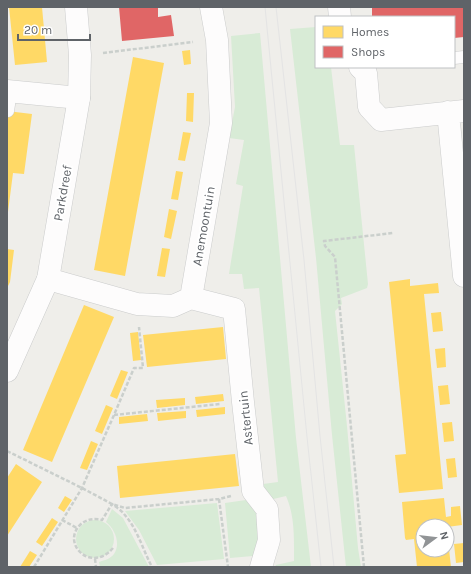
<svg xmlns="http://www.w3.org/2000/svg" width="471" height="574" font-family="Karla,sans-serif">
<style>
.green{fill:#d8ebd6}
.homes{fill:#ffd966}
.shops{fill:#e06666}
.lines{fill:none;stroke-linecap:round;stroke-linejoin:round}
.service-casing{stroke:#cbcccc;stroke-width:13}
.minor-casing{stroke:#cbcccc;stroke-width:23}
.tertiary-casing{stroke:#cbcccc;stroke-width:23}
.path{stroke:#cacfcc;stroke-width:2.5;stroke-dasharray:4 2;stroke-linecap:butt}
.service{stroke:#fdfcfc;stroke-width:12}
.minor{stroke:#fdfcfc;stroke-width:22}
.tertiary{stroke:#fdfcfc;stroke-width:22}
.tram{stroke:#e4e4e4;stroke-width:1}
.labels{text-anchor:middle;stroke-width:4;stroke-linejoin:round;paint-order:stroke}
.street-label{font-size:13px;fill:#5f6368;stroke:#fff}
</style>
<rect width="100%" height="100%" fill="#efeeea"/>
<path class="green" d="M316 27V67H331L340 145H354L368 284 367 288 341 298 342 304 335 311 347 426 358 548 361 567H346L332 435 316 258 290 29Z
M260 33 296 438 311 567H275L276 565 294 561C294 539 295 516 286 496L265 501 263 484 278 482 259 288 244 289 242 274H229L243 186 236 184 244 140 229 138 235 107 231 36Z
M246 500 254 506 259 516 258 553 253 556 230 558 225 503Z
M217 503 224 559 157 565 139 530 125 511Z
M112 509 123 518 149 567H100L99 562C105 560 110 559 114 554 121 544 115 529 106 522Z
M76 539a19 19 0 1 1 38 0a19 19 0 1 1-38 0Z"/>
<path class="homes" d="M9 7H42L47 62 15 65Z
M190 50 191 64 184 65 182 51Z
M133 57 164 63 125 276 94 270Z
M187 93H194L193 122 186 121Z
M7 111 32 114 24 174 13 173 8 212H7Z
M183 132 191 133 185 161 178 160Z
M176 171 183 172 178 200 171 199Z
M169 209 177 211 171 239 164 237Z
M162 248 170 249 165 277 157 276Z
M7 249 14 250 10 282 7 288Z
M410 279V286L438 283 439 293 424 294 443 489 399 493 395 455 406 454 389 282Z
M84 305 114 317 52 462 23 450Z
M441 312 443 331 433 332 431 313Z
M223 327 226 359 147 367 143 335Z
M138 332 141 360 133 361 130 333Z
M445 348 446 367 437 368 435 349Z
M121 370 128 372 117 399 110 396Z
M448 385 450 404 440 405 438 386Z
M223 394 224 401 196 404 195 397Z
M185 398V405L157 408 156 400Z
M106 405 113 408 102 434 95 431Z
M225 407V414L197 417 196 410Z
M186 411V418L158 421 157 413Z
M147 414 148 421 119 424V417Z
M452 422 454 441 444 442 442 423Z
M91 441 98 444 87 470 80 468Z
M235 454 239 486 120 498 117 466Z
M455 458 457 477 448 478 446 459Z
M16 464 42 482 7 536V478Z
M65 496 72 500 64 512 58 508Z
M444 498 446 517 451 516V507L460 506 462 525 447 527V526H423V550H447V540H448L451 567H417L414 539 406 540 405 538 402 502Z
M52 518 58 522 42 546 36 542Z
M464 543V562L456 563 454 544Z
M30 551 37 555 29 567H20Z"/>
<path class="shops" d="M119 7H158V17L171 15 174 36 122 41Z
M372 7H464V37L454 38V17H372Z"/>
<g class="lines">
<g class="service-casing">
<path id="service" d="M454 58 464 57
M8 111 11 91"/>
</g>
<g class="minor-casing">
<path id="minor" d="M339 7 340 17
M360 67 366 73 369 107 381 120 464 111
M7 91 79 98
M448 112 464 276
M48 279 137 304 173 306 191 298
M191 298 234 309 243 402 253 491 267 509 269 540 261 567
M191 298 221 123 217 40 211 7"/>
</g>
<g class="tertiary-casing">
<path id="tertiary" d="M7 371 48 279 79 98 80 55 76 7"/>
</g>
<path class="path" d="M103 53 193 42
M114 415 220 404
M7 451 82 488 112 504 125 508 219 499 231 496
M219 499 228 567
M62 520 77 528
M113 548C91 574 60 543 81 524 87 519 94 518 102 520L112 504C116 507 121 510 124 514 137 528 143 550 152 567
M95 559 96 567
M34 567 82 488 114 415 134 368H143L139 327
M364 567 335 257 325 246 324 241 393 233"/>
<use href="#service" class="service"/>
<use href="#minor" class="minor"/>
<use href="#tertiary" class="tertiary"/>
<path class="tram" d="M265 7 307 437 321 567
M276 7 304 260 320 436 334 567"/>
</g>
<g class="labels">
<g class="street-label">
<text transform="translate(62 193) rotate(-80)" y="5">Parkdreef</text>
<text transform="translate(203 226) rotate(-80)" y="5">Anemoontuin</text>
<text transform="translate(245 418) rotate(-96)" y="5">Astertuin</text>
</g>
</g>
<rect width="471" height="574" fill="none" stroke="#5f6368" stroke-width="16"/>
<rect x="315" y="16" width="140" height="52" fill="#ffffff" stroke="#bfc1c3"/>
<rect x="323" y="26" width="20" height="12" fill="#ffd966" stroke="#bfc1c3"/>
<text x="351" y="36" font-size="12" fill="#5f6368">Homes</text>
<rect x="323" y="46" width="20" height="12" fill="#e06666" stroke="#bfc1c3"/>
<text x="351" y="56" font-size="12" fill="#5f6368">Shops</text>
<g transform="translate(435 538) rotate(75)"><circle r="19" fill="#ffffff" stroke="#bfc1c3"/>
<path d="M0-3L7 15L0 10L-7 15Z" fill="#919496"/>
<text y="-6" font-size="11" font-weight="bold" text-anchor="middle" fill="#5f6368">N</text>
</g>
<path d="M18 34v6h72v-6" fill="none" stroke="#5f6368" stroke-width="2"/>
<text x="24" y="34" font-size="12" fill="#5f6368" stroke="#ffffff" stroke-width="3" paint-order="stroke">20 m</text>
</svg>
